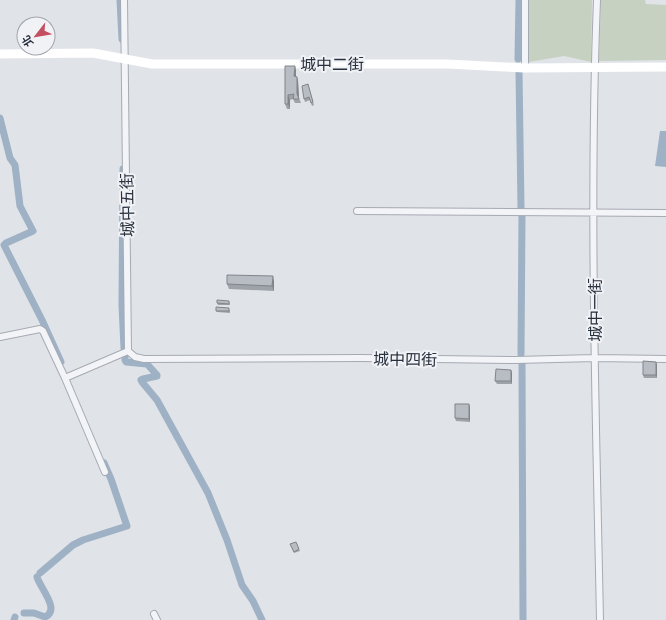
<svg xmlns="http://www.w3.org/2000/svg" width="666" height="620" font-family="Jost,'Noto Sans TC',sans-serif">
<style>
.green{fill:#c6d1c2}
.water{fill:#9eb1c5}
.lines{fill:none;stroke-linecap:round;stroke-linejoin:round}
.canal{stroke:#9eb1c5;stroke-width:7}
.street-casing{stroke:#a6aab2;stroke-width:8}
.street{stroke:#f3f4f7;stroke-width:6}
.secondary{stroke:#fff;stroke-width:9}
.wall{fill:#9ea3a9}
.shaded-wall{fill:#818489}
.building{fill:#b8bdc4;stroke:#818489}
.labels{text-anchor:middle;stroke-width:4;stroke-linejoin:round;paint-order:stroke}
.street-label{font-size:16px;fill:#2a313e;stroke:#f0f2f6}
</style>
<rect width="100%" height="100%" fill="#e0e3e8"/>
<path class="green" d="M529 0H592L591 62 564 56 529 62Z
M601 0H645L646 4 666 5V60L599 61Z"/>
<path class="water" d="M660 131H666V167L655 166Z"/>
<g class="lines">
<path class="canal" d="M120 0 122 39
M518 59 519 0
M519 72 521 208
M0 118 10 158 15 165 20 206 33 231 6 243 4 245 42 320 61 362
M123 169 122 305 124 348
M521 354 522 216
M125 356V360L126 362 147 364 157 375V376L143 379 141 380 142 382 157 400 208 493 227 540 242 585 253 601 262 620
M522 363 523 620
M40 573 73 545 83 540 127 526 111 479 104 463
M24 613H34L45 617C61 610 40 588 37 577
M14 620 15 617"/>
<g class="street-casing">
<path id="street" d="M124 0 128 351
M597 0C589 206 596 414 600 620
M525 68V0
M357 211 666 213
M0 337 40 329 43 331 65 378 128 351 135 357 144 359 361 358 516 360 595 358 666 359
M65 378 105 472
M154 614 157 620"/>
</g>
<use href="#street" class="street"/>
<path class="secondary" d="M0 54 93 53 152 64H447L525 68 666 67"/>
</g>
<path class="wall" d="M295 66 296 71V76L297 77 298 81 299 98 301 103H295L293 99 290 100V109H287L285 104Z
M308 84 314 105 312 106 310 100 305 102 304 99Z
M274 281V291L229 289 227 284Z
M229 301 230 305H218L217 303Z
M230 310V313L217 312 216 311Z
M656 362 657 365V378H644L643 375Z
M511 370 512 373V384H497L495 381Z
M469 404 470 407V422L456 421 455 418Z
M296 542 300 551 294 553 290 544Z"/>
<path class="shaded-wall" d="M295 66 296 71V81L294 76Z
M297 77 298 81 299 98 297 94Z
M288 95 290 100V109L288 104Z
M273 276 274 281V291L272 286Z
M656 362 657 365V378L656 375Z
M511 370 512 373V384L511 381Z
M469 404 470 407V422L469 419Z"/>
<path class="building" d="M285 66H295L294 76 297 77V94L299 99H293L294 94 288 95V104H285Z
M308 84 313 102 311 103 309 97 304 99 302 86Z
M227 275 273 276 272 286 227 284Z
M217 300 229 301V304L217 303Z
M216 307 229 308V311H216Z
M643 361 656 362V375H643Z
M496 369 511 370V381H495Z
M455 404H469V419L455 418Z
M296 542 299 549 294 552 290 544Z"/>
<g class="labels">
<g class="street-label">
<text x="332" y="70">城中二街</text>
<text transform="translate(127 205) rotate(-91)" y="6">城中五街</text>
<text transform="translate(595 310) rotate(-90)" y="6">城中一街</text>
<text transform="translate(405 359) rotate(1)" y="6">城中四街</text>
</g>
</g>
<g transform="translate(36 36) rotate(239)"><circle r="19" fill="#f0f2f6" stroke="#a1a5ac"/>
<path d="M0-3L7 15L0 10L-7 15Z" fill="#c34f61"/>
<text y="-6" font-size="11" font-weight="bold" text-anchor="middle" fill="#2a313e">北</text>
</g>
</svg>
